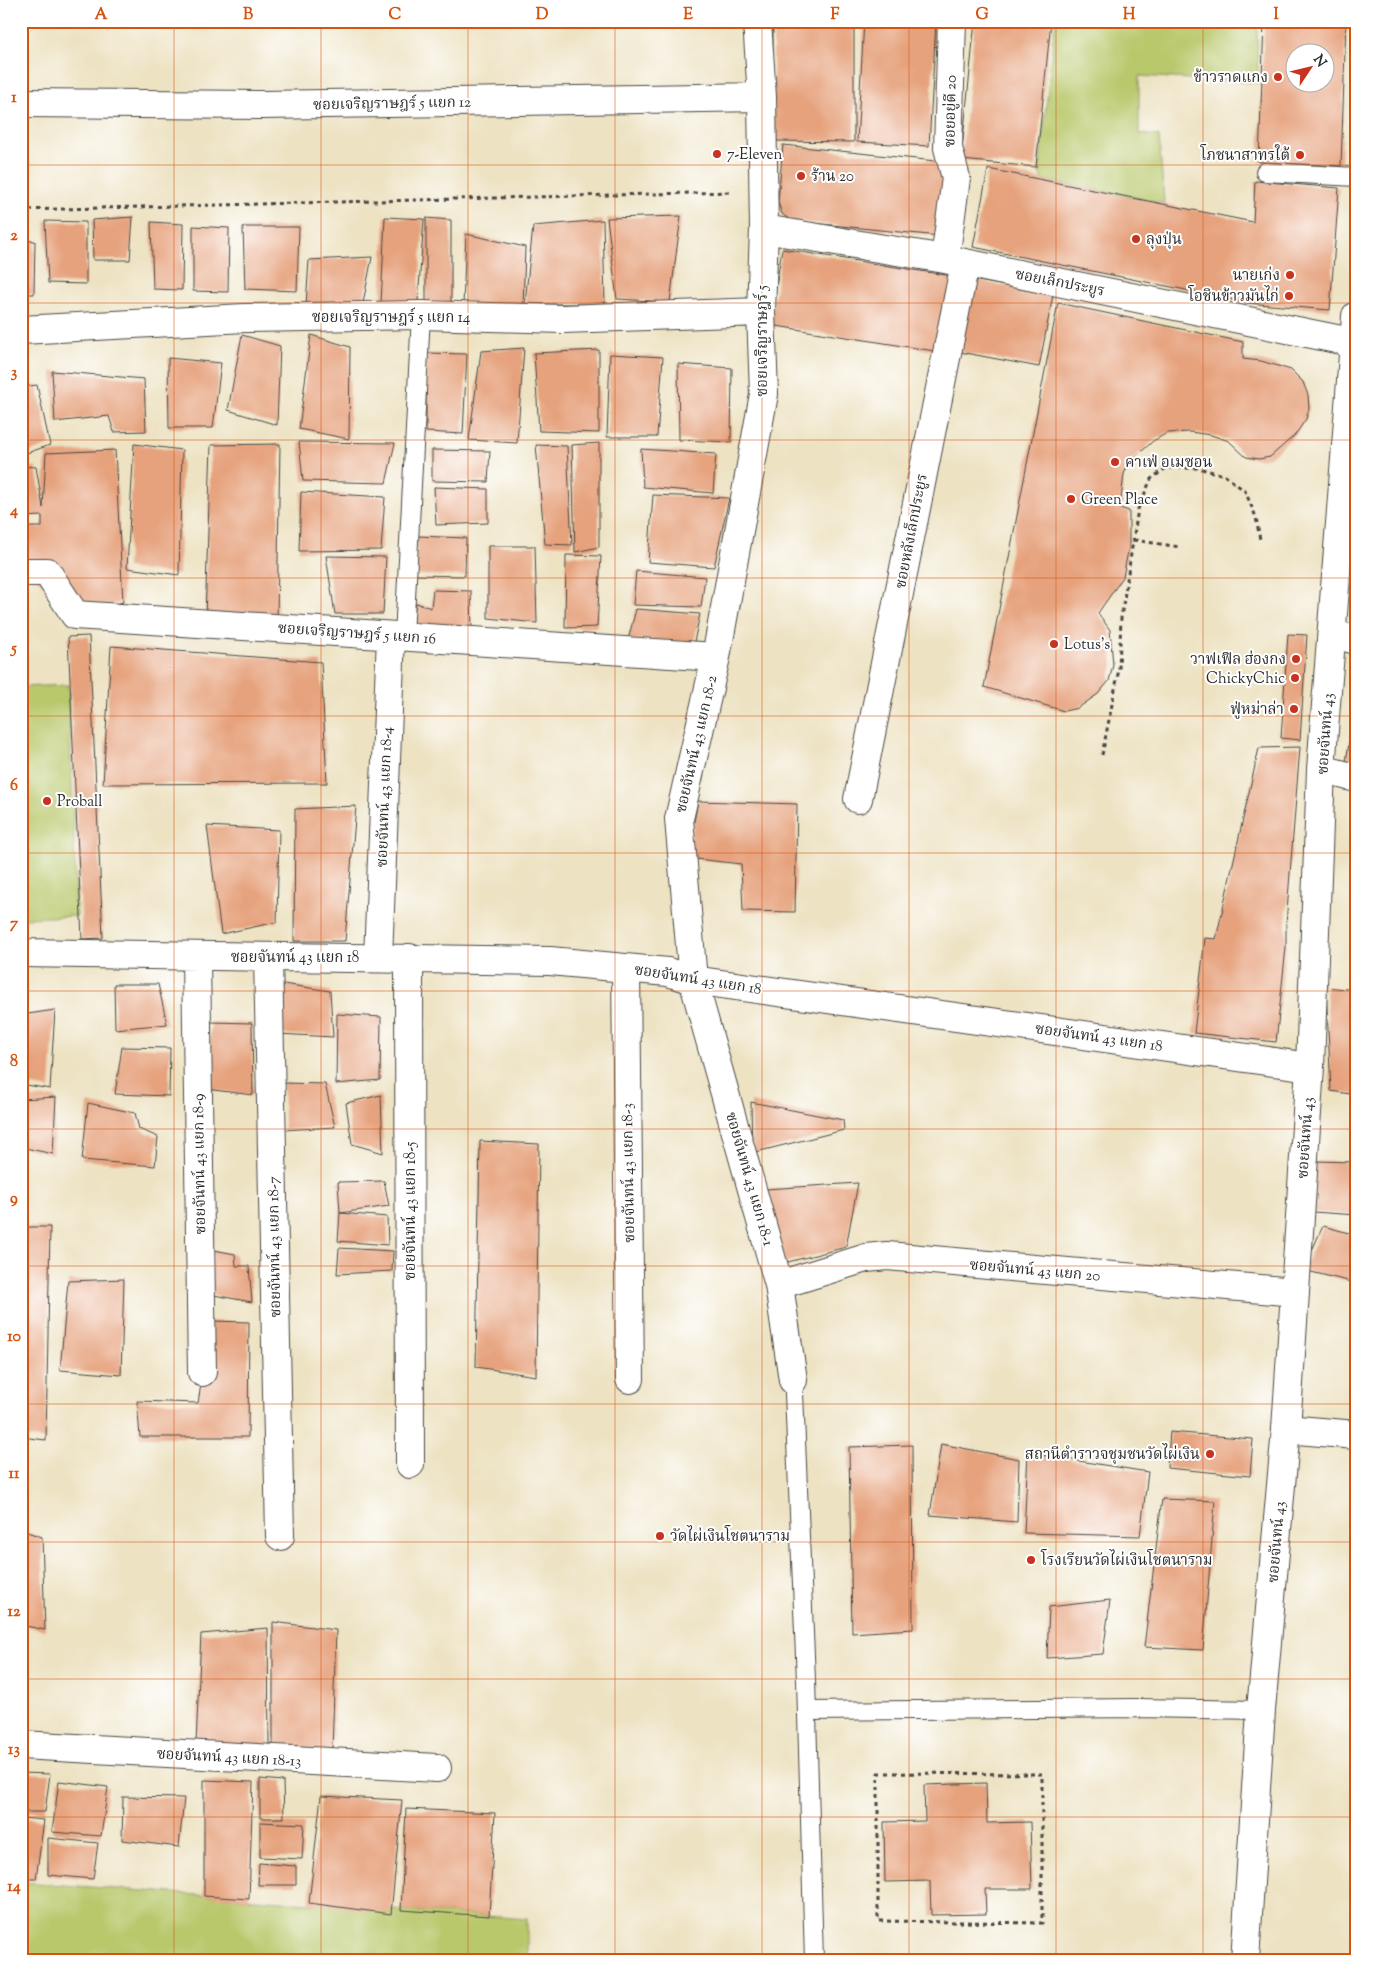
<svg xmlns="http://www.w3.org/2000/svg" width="1377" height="1982" font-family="'Sorts Mill Goudy','Noto Serif Thai',serif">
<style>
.green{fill:#b8c86b;stroke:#727a4b}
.building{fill:#e6a27d;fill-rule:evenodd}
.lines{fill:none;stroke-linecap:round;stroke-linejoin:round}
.lane-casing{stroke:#484642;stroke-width:20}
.street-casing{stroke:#484642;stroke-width:30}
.secondary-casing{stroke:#484642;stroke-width:30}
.path{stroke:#484642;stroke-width:3;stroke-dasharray:4 4;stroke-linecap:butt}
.lane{stroke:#fff;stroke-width:18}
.street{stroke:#fff;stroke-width:28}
.secondary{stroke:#fff;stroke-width:28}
.grid{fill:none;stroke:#d5540f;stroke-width:1;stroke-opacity:0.55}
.poi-dot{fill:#c8321e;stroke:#fff;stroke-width:2}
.labels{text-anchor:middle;stroke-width:4;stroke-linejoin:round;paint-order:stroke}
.poi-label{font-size:15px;fill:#2b2b2b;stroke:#fff;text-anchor:start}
.street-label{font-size:15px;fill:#2b2b2b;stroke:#fff}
.neatline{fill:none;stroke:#d5540f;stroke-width:2}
.grid-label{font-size:16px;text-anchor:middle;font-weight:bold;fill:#d5540f}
</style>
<rect width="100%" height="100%" fill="#fff"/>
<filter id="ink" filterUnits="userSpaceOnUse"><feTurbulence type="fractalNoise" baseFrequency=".02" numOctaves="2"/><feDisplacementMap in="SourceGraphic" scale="10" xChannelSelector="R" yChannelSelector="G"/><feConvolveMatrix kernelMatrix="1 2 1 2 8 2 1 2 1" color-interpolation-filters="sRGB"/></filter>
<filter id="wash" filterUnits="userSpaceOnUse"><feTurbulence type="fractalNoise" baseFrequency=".0096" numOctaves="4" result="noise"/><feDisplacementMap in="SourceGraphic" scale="20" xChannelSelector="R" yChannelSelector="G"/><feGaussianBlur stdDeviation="1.12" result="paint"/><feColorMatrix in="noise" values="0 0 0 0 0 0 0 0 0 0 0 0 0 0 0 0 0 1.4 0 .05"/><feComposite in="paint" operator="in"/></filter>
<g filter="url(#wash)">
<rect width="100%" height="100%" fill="#ede2c2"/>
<path class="green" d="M1055 21H1257L1258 83 1139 76V134L1159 136 1164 203 1043 180 1039 173Z
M68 685 77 916 21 918V687Z
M21 1882 527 1919V1961H21Z"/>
<g id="blocks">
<path class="building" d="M773 21H854V142L773 141Z
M864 21H936L929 146 857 142Z
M975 21H1051L1036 167 961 160Z
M1264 21H1346L1341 166 1259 162ZM1294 52H1324V82H1294Z
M783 145 945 162 939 236 792 221 782 214 778 202Z
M988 169 1253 222 1255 181 1339 188 1330 310 1247 303 1211 295 973 247Z
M681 216 670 302 617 299 607 218Z
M133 217 130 260H93L92 220Z
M385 217 424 219 418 301 381 304Z
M426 218 451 220V303L426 301Z
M603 220 605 304H525L533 226Z
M45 221 86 222V284L48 283Z
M151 222 183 224 182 290 153 289Z
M193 226 229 228 228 292 193 291Z
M243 227H299L297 291 245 289Z
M466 234 525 247 523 308 463 306Z
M21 240 35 241 34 294H21Z
M782 249 952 276 941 352 770 325Z
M372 257 363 303 306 305 309 260Z
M968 279 1053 295 1039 367 955 351Z
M1058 303 1243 342V359L1261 361 1291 370 1303 382 1308 395 1309 409 1306 419 1295 435 1270 457 1259 459 1246 457 1229 441 1211 435 1190 432 1167 433 1153 441 1129 463 1124 474 1120 508 1129 511V546L1123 577 1098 613 1110 630 1113 665 1109 681 1098 694 1078 708 1064 711 984 687Z
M242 335 280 346 277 425 228 410Z
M311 335 350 347 349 439 299 429Z
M524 348 517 443 469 440 481 351Z
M599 350V433L539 431 534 353Z
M426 353 467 354 463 434 426 432Z
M610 354 663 357 657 437H607Z
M168 358 221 363 213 428H169Z
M678 364 732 368 731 442 679 440Z
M52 371 144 379 146 431 114 432 109 416 55 422Z
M37 385 50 445 21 455V387Z
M299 442 395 443 386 483 303 481Z
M599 443V547L575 552 572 445Z
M134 444 182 450 179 575 127 568Z
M280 444 277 619 205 618 211 445Z
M536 445 567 446 572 545 545 544Z
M641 449 716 454 713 493 643 487Z
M115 450 123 602 75 615 21 563V527H42V516L21 517V466L36 467 43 508 46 453Z
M432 450 490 451 488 482 432 481Z
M434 487 488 489V523L436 525Z
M301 492 385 497 381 550 299 551Z
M653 495 729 498 714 567 648 562Z
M417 536 466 538 465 576 415 575Z
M488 546H535L537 623 488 618Z
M566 555 601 556 597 627 565 628Z
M326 556 386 557 383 614H335Z
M636 571 705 577 701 607 633 605Z
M433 590 471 591 472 633 412 624 416 603 431 608Z
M636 609 700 614 694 642 628 640Z
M1288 634 1307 635 1300 740 1281 738Z
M89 636 103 938 82 939 68 637Z
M111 646 321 662 327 783 103 784Z
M1355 709H1356V770L1345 767Z
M1300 747 1286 924V947L1276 1042 1194 1033 1205 938 1216 939 1259 748Z
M698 801 797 804 795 912 743 911 741 864 687 858Z
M356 806 345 941H294L295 809Z
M207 826 279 830 277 922 221 934Z
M114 984H158L167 1024 115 1029Z
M283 984 330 991 333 1037 278 1034Z
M1326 987 1356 990V1095L1331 1091Z
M55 1010 50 1089 21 1084V1015Z
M337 1014 381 1017 380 1080 336 1084Z
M211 1022 252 1023 253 1095 206 1089Z
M122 1047 170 1048 169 1096 115 1094Z
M283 1083 325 1084 335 1127 284 1130Z
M381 1095 383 1153 352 1144 346 1103Z
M56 1097 53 1154 21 1147V1099Z
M751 1102 843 1120 844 1130 752 1153Z
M88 1103 135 1113 139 1129 158 1137 155 1166 82 1160Z
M480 1141 539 1144 536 1376 476 1367Z
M1315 1161 1356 1162V1215L1313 1212Z
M384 1181 389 1206 340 1213 387 1217 388 1245 338 1241 340 1213 338 1182Z
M858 1183 846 1247 784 1263 766 1189Z
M1323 1226 1356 1235V1283L1303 1270Z
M21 1227H50L46 1440 21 1437Z
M339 1248 393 1251 392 1271 337 1274Z
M214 1250 235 1254 236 1266H249L252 1302 208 1294Z
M124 1279 121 1375 60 1370 68 1281Z
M211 1321 249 1322 248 1437H140L137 1401 198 1403Z
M1170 1432 1253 1439 1250 1476 1167 1468Z
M941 1444 1019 1459 1017 1522 930 1515Z
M912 1445 913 1629 852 1633 849 1447Z
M1028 1453 1148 1472 1140 1536 1024 1533Z
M1162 1499 1215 1501 1203 1650 1144 1647Z
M21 1530 42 1537 45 1630 21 1625Z
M1110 1600 1103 1654 1047 1658 1049 1607Z
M273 1622 336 1630 332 1751 273 1750Z
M268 1628 269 1750 196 1744 201 1634Z
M21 1773 50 1774 45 1812H21Z
M260 1779 283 1781 284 1818H260Z
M204 1780 253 1782 249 1899 204 1896Z
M59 1781 108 1787 101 1836 52 1832Z
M986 1783 987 1823 1030 1822 1032 1889H985L986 1914 931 1915 930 1881 885 1882 884 1822 925 1821 924 1785Z
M321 1796 402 1800 391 1914 309 1903Z
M123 1797 184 1798 179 1847 122 1840Z
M406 1809 495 1813 489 1916 401 1910Z
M21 1818 44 1820 36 1879H21Z
M260 1822 304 1824 302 1859 260 1857Z
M48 1838 98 1843 93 1879 48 1875Z
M259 1863 296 1866V1885H258Z"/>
</g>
</g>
<g filter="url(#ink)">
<use href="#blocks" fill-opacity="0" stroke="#484642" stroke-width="1"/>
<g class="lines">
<g class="lane-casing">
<path id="lane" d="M1265 172 1356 177
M404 636 421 315
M794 1393 806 1680 814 1961
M807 1711 1136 1708 1261 1710"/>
</g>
<g class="street-casing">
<path id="street" d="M757 21 762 97 764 229 761 312 764 394 716 657 679 819 693 980 779 1285 793 1380
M21 103 262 105 762 97
M764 229 945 259 1356 343
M945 259 956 178 948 148 952 21
M21 330 245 318 421 315 563 319 761 312
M21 572H47L75 615 716 657
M1333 634 1356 640
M858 799 965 263
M21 953 550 961 668 972 693 980 1310 1067
M196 957 202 1372
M268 957 280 1536
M378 958 391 636
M409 958 410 1464
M626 968 630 1379
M779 1285 866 1258 887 1256 1295 1292
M1286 1429 1356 1435
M21 1745 437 1768"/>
</g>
<g class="secondary-casing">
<path id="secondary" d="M1321 769 1356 778
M1245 1961 1261 1710 1286 1429 1295 1292 1310 1067 1321 769 1356 316"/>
</g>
<path class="path" d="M21 166 22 135
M21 210 732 192
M1134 540 1180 547
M1102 755 1119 669 1121 618 1138 509 1151 479 1166 468H1198L1224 475 1245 491 1256 517 1260 540
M878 1773 1042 1774V1923L878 1921Z"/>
<use href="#lane" class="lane"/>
<use href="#street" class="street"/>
<use href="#secondary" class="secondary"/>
</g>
</g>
<path class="grid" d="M174 21V1961M321 21V1961M468 21V1961M615 21V1961M762 21V1961M909 21V1961M1056 21V1961M1203 21V1961M21 165H1356M21 303H1356M21 440H1356M21 578H1356M21 716H1356M21 853H1356M21 991H1356M21 1129H1356M21 1266H1356M21 1404H1356M21 1542H1356M21 1679H1356M21 1817H1356"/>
<g class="poi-dot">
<circle cx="1278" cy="77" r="5"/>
<circle cx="717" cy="154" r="5"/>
<circle cx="1300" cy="155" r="5"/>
<circle cx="801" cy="176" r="5"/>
<circle cx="1136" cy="239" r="5"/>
<circle cx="1290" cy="275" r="5"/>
<circle cx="1289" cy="296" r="5"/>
<circle cx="1115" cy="462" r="5"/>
<circle cx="1071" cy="499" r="5"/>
<circle cx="1054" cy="644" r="5"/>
<circle cx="1296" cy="659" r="5"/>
<circle cx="1295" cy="678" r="5"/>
<circle cx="1294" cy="709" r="5"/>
<circle cx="47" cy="801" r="5"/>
<circle cx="1210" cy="1454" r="5"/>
<circle cx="660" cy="1536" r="5"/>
<circle cx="1031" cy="1560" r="5"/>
</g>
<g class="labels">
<g class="poi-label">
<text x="1268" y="82" text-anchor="end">ข้าวราดแกง</text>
<text x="727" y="159">7-Eleven</text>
<text x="1290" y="160" text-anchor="end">โภชนาสาทรใต้</text>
<text x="811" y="181">ร้าน 20</text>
<text x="1146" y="244">ลุงปุ่น</text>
<text x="1280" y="280" text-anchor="end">นายเก่ง</text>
<text x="1279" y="301" text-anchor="end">โอชินข้าวมันไก่</text>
<text x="1125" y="467">คาเฟ่ อเมซอน</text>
<text x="1081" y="504">Green Place</text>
<text x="1064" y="649">Lotus's</text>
<text x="1286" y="664" text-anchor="end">วาฟเฟิล ฮ่องกง</text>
<text x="1285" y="683" text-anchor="end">ChickyChic</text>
<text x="1284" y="714" text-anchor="end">ฟู่หม่าล่า</text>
<text x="57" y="806">Proball</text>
<text x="1200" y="1459" text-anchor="end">สถานีตำราวจชุมชนวัดไผ่เงิน</text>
<text x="670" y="1541">วัดไผ่เงินโชตนาราม</text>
<text x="1041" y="1565">โรงเรียนวัดไผ่เงินโชตนาราม</text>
</g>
<g class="street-label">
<text transform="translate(392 103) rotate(-1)" y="5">ซอยเจริญราษฎร์ 5 แยก 12</text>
<text transform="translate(950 111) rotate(-89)" y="5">ซอยอยู่ดี 20</text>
<text transform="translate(1060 282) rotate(11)" y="5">ซอยเล็กประยูร</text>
<text x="391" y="322">ซอยเจริญราษฎร์ 5 แยก 14</text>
<text transform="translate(762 341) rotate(-90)" y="5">ซอยเจริญราษฎร์ 5</text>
<text transform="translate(911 531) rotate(-79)" y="5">ซอยหลังเล็กประยูร</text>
<text transform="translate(357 633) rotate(4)" y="5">ซอยเจริญราษฎร์ 5 แยก 16</text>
<text transform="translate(1325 734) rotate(-86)" y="5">ซอยจันทน์ 43</text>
<text transform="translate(696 744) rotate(-77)" y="5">ซอยจันทน์ 43 แยก 18-2</text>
<text transform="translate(384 797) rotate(-88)" y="5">ซอยจันทน์ 43 แยก 18-4</text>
<text x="295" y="962">ซอยจันทน์ 43 แยก 18</text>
<text transform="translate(698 979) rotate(9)" y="5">ซอยจันทน์ 43 แยก 18</text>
<text transform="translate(1099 1037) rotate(8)" y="5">ซอยจันทน์ 43 แยก 18</text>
<text transform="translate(1305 1138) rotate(-86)" y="5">ซอยจันทน์ 43</text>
<text transform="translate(199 1164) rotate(-91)" y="5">ซอยจันทน์ 43 แยก 18-9</text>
<text transform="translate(628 1173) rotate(-91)" y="5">ซอยจันทน์ 43 แยก 18-3</text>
<text transform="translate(750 1179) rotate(74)" y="5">ซอยจันทน์ 43 แยก 18-1</text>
<text transform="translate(410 1211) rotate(-90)" y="5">ซอยจันทน์ 43 แยก 18-5</text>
<text transform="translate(274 1247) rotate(-91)" y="5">ซอยจันทน์ 43 แยก 18-7</text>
<text transform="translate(1035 1270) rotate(5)" y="5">ซอยจันทน์ 43 แยก 20</text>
<text transform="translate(1276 1542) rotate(-85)" y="5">ซอยจันทน์ 43</text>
<text transform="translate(229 1757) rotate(3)" y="5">ซอยจันทน์ 43 แยก 18-13</text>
</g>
</g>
<rect width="1377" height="1982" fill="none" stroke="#fff" stroke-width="55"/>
<g transform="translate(1310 68) rotate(55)"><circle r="24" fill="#ffffff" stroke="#aaaaaa"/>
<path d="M0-4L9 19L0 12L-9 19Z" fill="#c8321e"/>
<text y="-8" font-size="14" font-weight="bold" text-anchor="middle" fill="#2b2b2b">N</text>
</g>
<rect x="28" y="28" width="1322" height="1926" class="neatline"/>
<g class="grid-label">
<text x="101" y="19">A</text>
<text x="248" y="19">B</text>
<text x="395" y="19">C</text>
<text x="542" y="19">D</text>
<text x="688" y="19">E</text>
<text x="835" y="19">F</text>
<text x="982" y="19">G</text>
<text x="1129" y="19">H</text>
<text x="1276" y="19">I</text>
<text x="14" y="102">1</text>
<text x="14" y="240">2</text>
<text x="14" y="377">3</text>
<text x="14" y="515">4</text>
<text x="14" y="653">5</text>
<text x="14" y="790">6</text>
<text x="14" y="928">7</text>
<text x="14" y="1066">8</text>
<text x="14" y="1203">9</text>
<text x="14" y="1341">10</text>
<text x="14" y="1478">11</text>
<text x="14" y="1616">12</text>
<text x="14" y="1754">13</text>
<text x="14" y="1891">14</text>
</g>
</svg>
